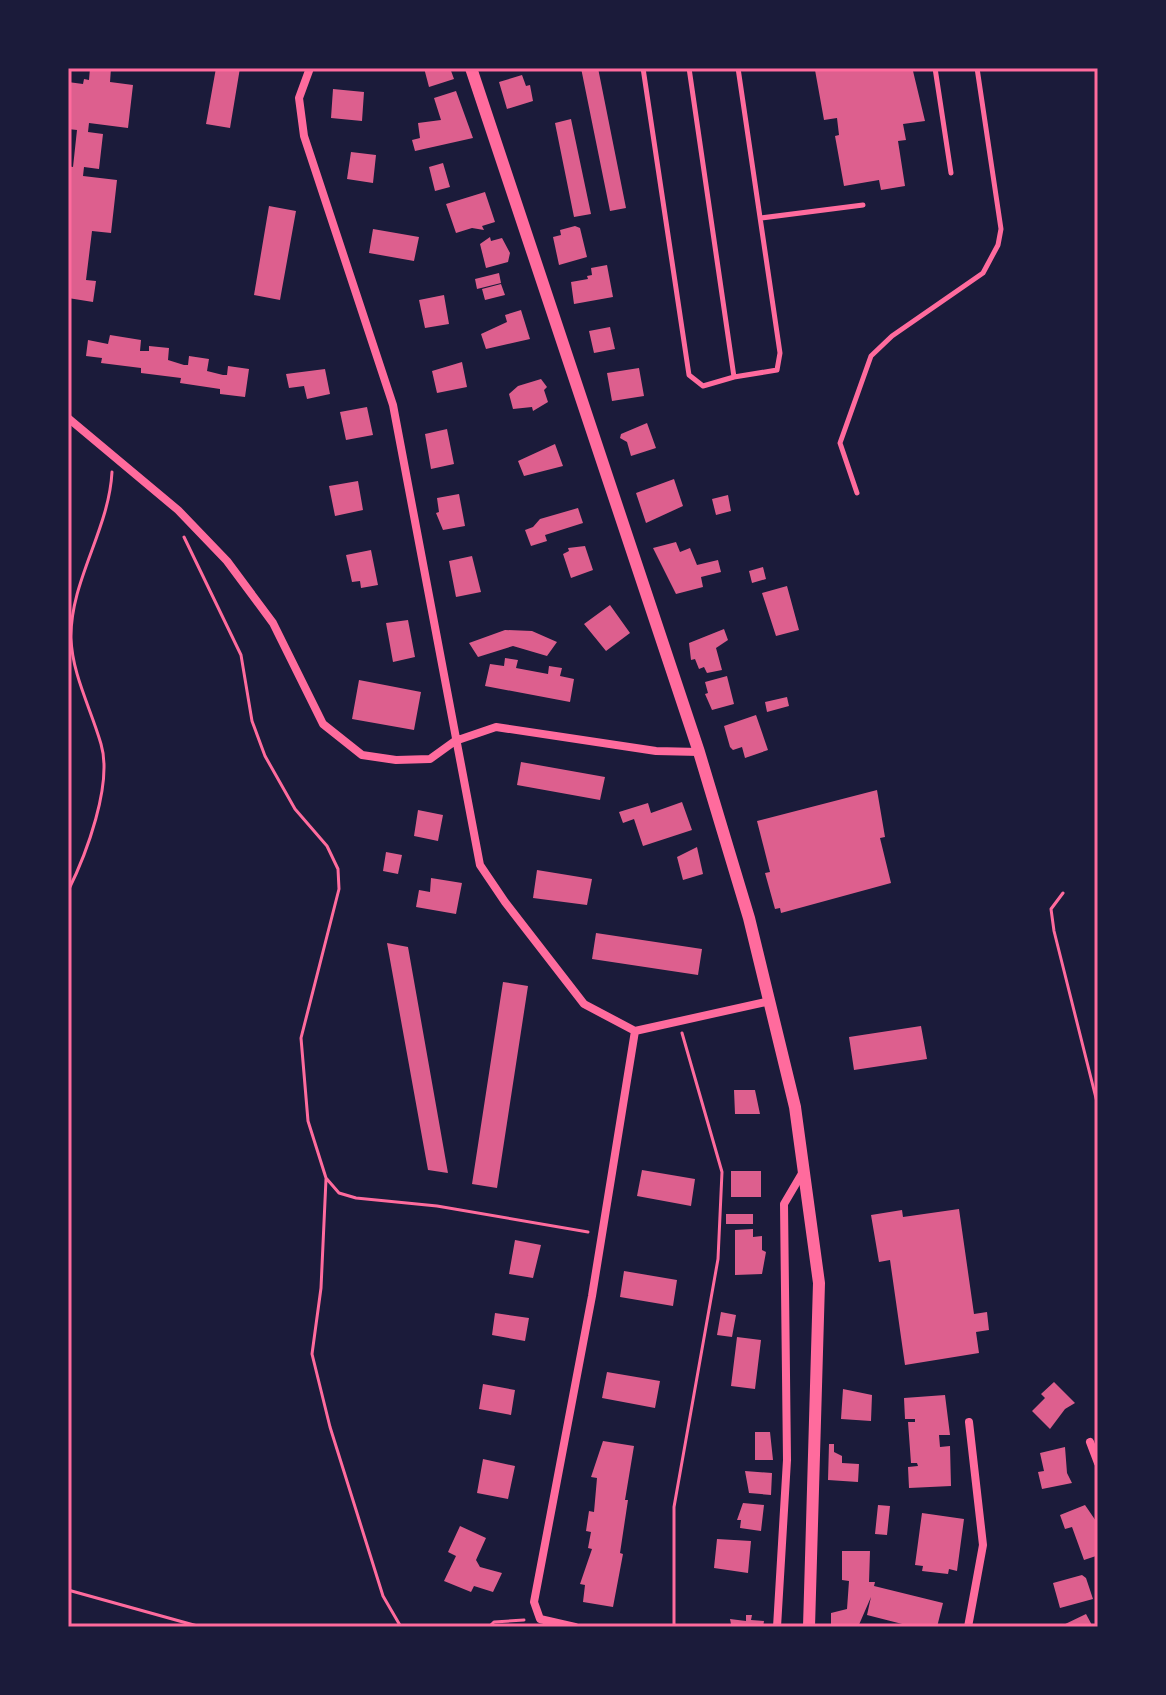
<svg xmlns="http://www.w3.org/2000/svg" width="1166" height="1695" font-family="Quicksand,sans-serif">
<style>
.building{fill:#dd5f8e}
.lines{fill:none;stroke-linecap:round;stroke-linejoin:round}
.path{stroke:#ff6b9d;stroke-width:3}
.service{stroke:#ff6b9d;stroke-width:5}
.minor{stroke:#ff6b9d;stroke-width:8}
.tertiary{stroke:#ff6b9d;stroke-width:12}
.neatline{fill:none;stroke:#ff6b9d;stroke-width:3}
</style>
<rect width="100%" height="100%" fill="#1b1b3a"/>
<path class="building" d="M90 68H111L110 82 133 85 128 128 89 123 88 132 103 134 99 169 84 167 83 176 117 180 111 233 92 231 86 280 96 281 93 302 68 298V166L73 167 77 130 68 129V82L83 84 84 79 89 80Z
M216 68H240L230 128 206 124Z
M424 68H450L454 79 429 87Z
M581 68H598L626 208 610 211Z
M826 68H918L913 71 925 121 903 124 906 140 898 141 905 186 881 190 879 180 844 186 835 136 839 135 837 118 824 120 815 70Z
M522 75 526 86 530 85 533 101 507 109 499 82Z
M333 89 364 92 362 121 331 118Z
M456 91 473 138 415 151 412 140 420 138 418 123 441 120 434 98Z
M571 119 591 214 574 217 555 123Z
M351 152 376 155 373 183 347 179Z
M443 163 450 187 435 191 429 167Z
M485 192 495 222 482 226 484 230 472 228 456 233 446 204Z
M269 206 296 211 280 300 254 295Z
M575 226 580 228 587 257 559 265 553 237 561 235 560 230Z
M373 229 419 237 414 261 369 253Z
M490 237 491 241 502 238 510 253 508 262 486 268 480 244Z
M607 265 613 297 574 304 571 282 588 279 587 276 592 275 591 268Z
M499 273 501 283 477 289 475 279Z
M501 284 505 295 485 300 482 289Z
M444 295 449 324 425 328 419 300Z
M521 310 530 339 486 349 481 334 507 322 505 315Z
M610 327 615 349 594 353 589 331Z
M110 335 141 340 140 351H149V346L169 348 168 360 184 365H188L189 356 209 359 207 371 223 375H227L228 366 249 369 245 397 220 394V389L180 383 181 378 141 373V368L101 363 102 358 86 356 88 340 108 344Z
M462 362 467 387 437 393 432 371Z
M639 368 644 396 612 401 607 373Z
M325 369 330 394 307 399 304 386 289 388 286 374Z
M541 379 547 387 544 390 548 402 533 411 532 407 513 409 509 394 518 386Z
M367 407 373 435 346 440 340 412Z
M647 423 656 448 631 456 627 442 620 438 621 434Z
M447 429 454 464 431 469 425 434Z
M555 444 563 466 524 476 518 461Z
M674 479 683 506 646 523 636 493Z
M358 481 363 510 335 516 329 486Z
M459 494 465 526 443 530 436 513 439 512 437 498Z
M728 495 731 511 716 515 712 499Z
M578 508 583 523 545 535 547 541 531 546 525 530 533 527 540 519Z
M676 542 680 552 690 548 697 565 718 560 721 572 701 577 703 587 676 594 653 548Z
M585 546 593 570 571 578 563 554 569 551 568 548Z
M371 550 378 585 361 588 360 581 352 582 346 555Z
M472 556 481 592 456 597 449 561Z
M763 567 766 579 752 583 749 571Z
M787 586 799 630 776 636 762 593Z
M610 605 630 633 606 651 584 624Z
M408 620 415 657 393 662 386 623Z
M724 629 728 640 716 648 722 670 707 673 704 667 699 669 695 659 691 660 689 643Z
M505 630 532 631 557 642 547 656 513 646 478 657 469 643Z
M505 658 518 660 516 668 548 674 549 666 562 668 560 676 574 679 570 702 485 686 490 664 504 666Z
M727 676 734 704 712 710 705 694 708 693 705 682Z
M359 680 421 692 414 730 352 719Z
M787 697 789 706 767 712 765 702Z
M756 715 768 750 745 758 742 747 733 750 730 747 724 726Z
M521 762 605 777 600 800 517 785Z
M877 790 885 837 880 838 891 883 781 913 780 908 775 909 765 873 770 872 757 821Z
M682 802 692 830 643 846 634 819 623 823 619 812 648 803 651 813Z
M418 810 443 815 438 841 414 836Z
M697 847 703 874 683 880 677 857Z
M386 852 402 855 398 874 383 871Z
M537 870 592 879 587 905 533 898Z
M431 878 462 883 456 914 416 907 419 890 430 892Z
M596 933 702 949 698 975 592 959Z
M387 943 408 947 448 1173 428 1170Z
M503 982 528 986 497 1188 472 1184Z
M921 1026 927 1059 854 1070 849 1037Z
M734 1090H755L760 1114H735Z
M642 1170 695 1179 691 1206 637 1196Z
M731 1171H761V1197H731Z
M959 1209 974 1314 987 1312 989 1330 976 1332 979 1353 905 1365 890 1260 879 1262 871 1215 902 1210 903 1217Z
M726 1214H753V1224H726Z
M753 1229V1237L762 1236V1250L766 1252 762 1274 735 1275V1230Z
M515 1240 541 1245 533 1278 509 1274Z
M624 1271 677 1280 673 1306 620 1297Z
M721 1312 736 1315 732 1337 717 1335Z
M495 1313 529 1318 525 1341 492 1335Z
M737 1337 761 1340 755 1389 731 1386Z
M607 1372 660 1381 655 1408 602 1398Z
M1054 1382 1075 1403 1065 1409 1050 1429 1032 1411 1045 1398 1041 1394Z
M483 1384 515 1390 511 1415 479 1409Z
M843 1389 872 1395 871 1421 841 1419Z
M945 1395 950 1435H939L940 1447 950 1446 951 1486 909 1488 908 1467 918 1466 917 1463H911L908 1422H915V1419H905L904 1398Z
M755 1432H770L773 1460H755Z
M603 1441 634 1446 625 1500H628L620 1553 623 1554 613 1607 583 1602 585 1585 580 1584 592 1549 588 1548 591 1532 586 1531 589 1511 594 1512 597 1478 591 1477Z
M829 1444H834V1452L842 1456V1463L859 1464 858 1482 828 1480Z
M1065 1447 1067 1473 1072 1483 1042 1489 1038 1472 1044 1471 1040 1453Z
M483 1459 515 1466 508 1499 477 1493Z
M745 1471 772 1473 771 1495 749 1493Z
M743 1503 764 1505 761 1531 740 1528 741 1520H737Z
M878 1505 890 1506 887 1535 875 1534Z
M1085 1505 1098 1524V1561L1096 1556 1084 1560 1072 1527 1065 1529 1060 1515Z
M922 1513 964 1519 957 1571 949 1569 948 1574 922 1571 923 1566 915 1565Z
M460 1526 486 1538 476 1560 480 1567 502 1573 493 1592 474 1586 471 1592 444 1581 456 1556 448 1552Z
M717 1539 751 1541 748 1573 714 1568Z
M842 1551H870L869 1582H875L874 1586 943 1603 937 1627H914L867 1615 871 1597 858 1627H831V1613L847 1609 849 1581 842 1580Z
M1082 1575 1086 1578 1093 1599 1060 1608 1053 1583Z
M1086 1614 1093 1627H1059Z
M746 1615H752L751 1620 764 1621 763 1627H734L731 1624 730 1619 746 1621Z"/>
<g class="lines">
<path class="path" d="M184 537 241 655 252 721 265 756 295 809 327 846 338 869 339 889 301 1038 308 1121 326 1178 339 1193 356 1198 437 1206 588 1232
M68 891C86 855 113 784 101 744 91 709 72 674 71 638 70 581 109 530 112 472
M1063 893 1051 909 1054 931 1098 1106
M326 1179 321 1288 312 1354 330 1427 383 1596 401 1627
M68 1590 201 1627
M489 1627 494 1622 524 1620
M674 1627V1507L718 1259 722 1172 682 1033"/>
<path class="service" d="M643 68 689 375 703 386 734 377
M689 68 734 377 777 370 780 353 738 68
M935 68 951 173
M761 218 863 205
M857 493 840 443 871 356 892 336 983 273 998 245 1001 229 977 68"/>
<path class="minor" d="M310 68 299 98 304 136 393 405 480 865 505 902 584 1004 635 1031 770 1001
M68 418 178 510 227 561 273 623 323 724 362 755 396 760 430 759 455 741 496 727 656 751 699 752
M1090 1442 1098 1463
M575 1627 540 1619 534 1602 592 1296 635 1031
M777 1627 787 1460 784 1204 804 1170
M968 1627 983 1545 969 1422"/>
<path class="tertiary" d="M471 68 699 752 749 918 795 1107 819 1283 809 1627"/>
</g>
<rect width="1166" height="1695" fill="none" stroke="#1b1b3a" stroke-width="140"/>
<rect x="70" y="70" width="1026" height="1555" class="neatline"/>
</svg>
